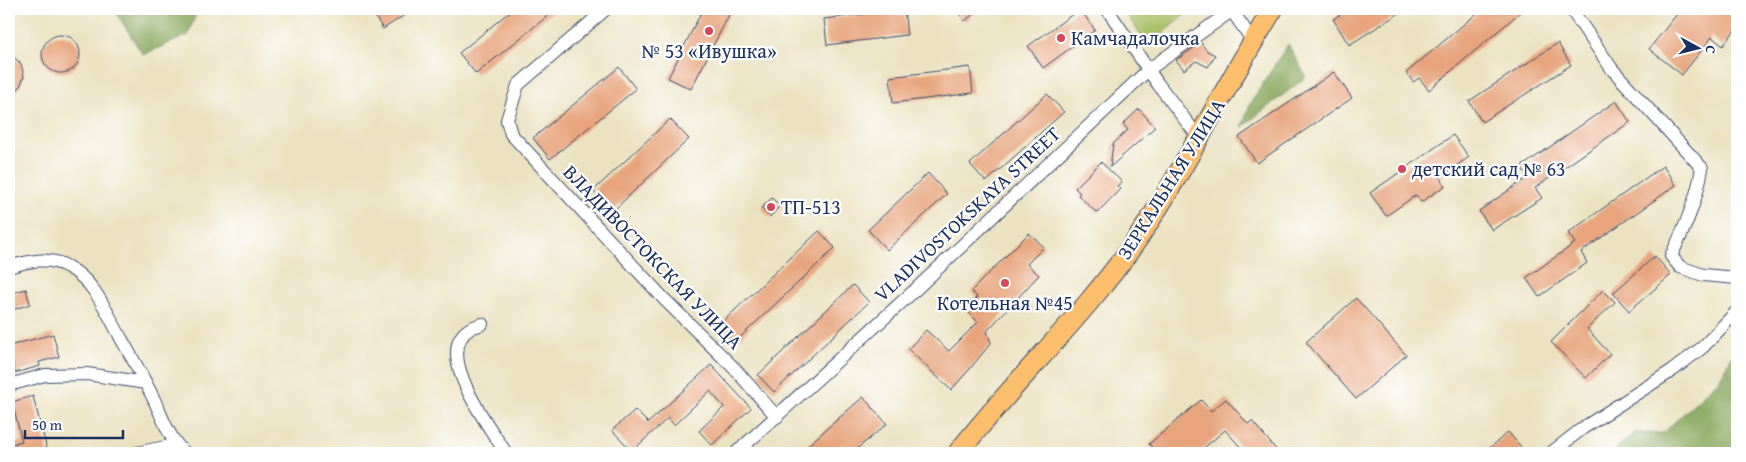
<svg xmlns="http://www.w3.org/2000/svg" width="1746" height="462" font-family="'Gentium Book Plus',serif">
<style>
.green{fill:#a7be63;stroke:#617660}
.forest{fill:#85a559;stroke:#506a5c}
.building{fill:#e7a47d}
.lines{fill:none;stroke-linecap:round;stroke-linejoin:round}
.minor-casing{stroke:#3a4a6d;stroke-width:14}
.primary-casing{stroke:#3a4a6d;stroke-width:22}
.minor{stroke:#fff;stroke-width:12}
.primary{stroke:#fabe6d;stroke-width:20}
.poi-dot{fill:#d1495b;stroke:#fff;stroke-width:2}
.labels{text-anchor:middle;stroke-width:4.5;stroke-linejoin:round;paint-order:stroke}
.poi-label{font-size:20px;fill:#1b2f5e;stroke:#fff;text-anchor:start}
.street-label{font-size:20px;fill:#1b2f5e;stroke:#fff}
</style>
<rect width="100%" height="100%" fill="#fff"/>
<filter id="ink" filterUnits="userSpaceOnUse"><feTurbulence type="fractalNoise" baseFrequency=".02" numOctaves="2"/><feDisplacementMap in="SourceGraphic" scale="10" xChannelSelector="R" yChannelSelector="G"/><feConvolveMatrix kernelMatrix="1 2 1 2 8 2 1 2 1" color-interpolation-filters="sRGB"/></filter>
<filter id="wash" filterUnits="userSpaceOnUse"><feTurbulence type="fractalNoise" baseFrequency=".0096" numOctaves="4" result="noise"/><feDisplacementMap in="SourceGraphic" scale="20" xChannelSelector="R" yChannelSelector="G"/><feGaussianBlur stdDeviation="1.12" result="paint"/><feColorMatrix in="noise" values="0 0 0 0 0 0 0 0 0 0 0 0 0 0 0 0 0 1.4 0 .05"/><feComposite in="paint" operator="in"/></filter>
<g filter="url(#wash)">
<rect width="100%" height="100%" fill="#ebe2c1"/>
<path class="green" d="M1123 9H1192L1148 45Z"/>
<path class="forest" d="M114 9H198L188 35 143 55Z
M1288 44 1306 77 1242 127 1250 104Z
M1737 346V453H1611L1634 433H1663L1719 380Z"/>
<g id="blocks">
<path class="building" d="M370 9H414L383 29Z
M513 9H556L476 74 459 53Z
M703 9H732L691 89 668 78Z
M904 9 907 35 827 45 824 19Z
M955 9H979L965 21Z
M1080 9 1095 30 1043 68 1028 46Z
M1349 9H1406L1349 45 1333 19Z
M1482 9H1524L1429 90 1419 78 1413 82 1406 73Z
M1681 9H1737V27L1723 46 1712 37 1682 75 1649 49Z
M42 54a19 19 0 1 1 38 0a19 19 0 1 1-38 0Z
M1201 43 1207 51 1215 55 1208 67 1196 61 1184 70 1176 60Z
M1558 43 1571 65 1482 122 1469 101Z
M9 52 21 64 24 76 20 87 9 97Z
M619 67 636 89 550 159 533 138Z
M970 67 973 93 893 103 890 77Z
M1334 72 1352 98 1257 163 1239 137Z
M1047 94 1064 112 986 182 970 164Z
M1616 101 1630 122 1535 188 1542 198 1492 230 1479 211 1528 177 1521 167Z
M1139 109 1155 127 1110 167 1113 144 1128 130 1123 124Z
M670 119 689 139 613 211 593 191Z
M1453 135 1469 157 1440 177 1445 186 1421 202 1416 195 1386 216 1370 193Z
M1101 162 1122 182 1117 186 1120 189 1097 213 1078 195 1080 193 1075 188Z
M1663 166 1676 185 1581 252 1587 263 1539 297 1526 278 1575 243 1568 233Z
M928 173 947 194 887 250 868 230Z
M772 198 780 206 770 217 761 208Z
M819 231 835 248 734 343 718 326Z
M1029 233 1044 247 1027 264 1039 275 987 331 991 343 969 370 951 390 908 349 926 330 949 351 978 322 965 309 977 297 971 291Z
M1655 256 1671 275 1629 311 1613 293Z
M853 285 869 302 774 392 758 375Z
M26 289 30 304 9 311V294Z
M1603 290 1615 302 1587 329 1610 354 1586 378 1551 342Z
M1356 298 1406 355 1356 399 1306 342Z
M53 334 59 357 39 362 40 366 15 373 9 346Z
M711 365 751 408 712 445 699 431 724 407 710 391 674 425 668 418 632 451 612 430 635 410 648 423Z
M33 396 48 453H9V445L22 441 12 402Z
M863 397 887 424 852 453H799Z
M1226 399 1248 424 1252 421 1279 453H1246L1225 430 1198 453H1157L1149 444 1201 400 1211 411Z
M1508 432 1522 448 1517 453H1484Z"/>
</g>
</g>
<g filter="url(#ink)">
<use href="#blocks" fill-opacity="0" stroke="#3a4a6d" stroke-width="1"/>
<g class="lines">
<g class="minor-casing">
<path id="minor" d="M606 9 518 85 507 120 511 134 664 299 734 368 777 417
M1107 9 1158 84 1199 138
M1571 9 1612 69 1702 168C1697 200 1685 228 1671 256L1680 267 1703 275 1737 278
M1232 11 1253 41
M9 267C28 261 49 256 68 267 95 281 108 315 122 340 134 361 146 382 156 404 164 421 170 440 185 453
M482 324C479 326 474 326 471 328 430 351 491 429 506 453
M9 385 45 375 87 374 146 383
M136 453 175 445
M736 453 915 290 1148 70 1234 9
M1551 453 1583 428 1673 370 1703 347 1737 311"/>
</g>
<g class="primary-casing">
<path id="primary" d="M958 453C1015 380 1083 317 1136 241 1187 167 1225 85 1273 9"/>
</g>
<use href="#minor" class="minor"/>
<use href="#primary" class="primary"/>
</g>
</g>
<g class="poi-dot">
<circle cx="709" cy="31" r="5"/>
<circle cx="1061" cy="38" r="5"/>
<circle cx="1402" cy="169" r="5"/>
<circle cx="771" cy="207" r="5"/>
<circle cx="1005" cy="283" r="5"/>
</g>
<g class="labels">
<g class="poi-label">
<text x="1071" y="45">Камчадалочка</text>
<text x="709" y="58" text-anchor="middle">№ 53 «Ивушка»</text>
<text x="1412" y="176">детский сад № 63</text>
<text x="781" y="214">ТП-513</text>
<text x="1005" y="310" text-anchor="middle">Котельная №45</text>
</g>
<g class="street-label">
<text transform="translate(1171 179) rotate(-58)" y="7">ЗЕРКАЛЬНАЯ УЛИЦА</text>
<text transform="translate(967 214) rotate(-43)" y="7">VLADIVOSTOKSKAYA STREET</text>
<text transform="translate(653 257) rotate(46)" y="7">ВЛАДИВОСТОКСКАЯ УЛИЦА</text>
</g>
</g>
<rect width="1746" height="462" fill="none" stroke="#fff" stroke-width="30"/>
<g transform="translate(1698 48) rotate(97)" stroke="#ffffff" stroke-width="4" paint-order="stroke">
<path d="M0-4L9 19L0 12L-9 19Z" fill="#1b2f5e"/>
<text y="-8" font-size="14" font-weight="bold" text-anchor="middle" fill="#1b2f5e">С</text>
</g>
<path d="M25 430v8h98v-8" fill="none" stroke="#1b2f5e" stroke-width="2.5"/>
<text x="32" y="430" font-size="15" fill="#1b2f5e" stroke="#ffffff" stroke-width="4" paint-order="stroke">50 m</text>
</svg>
